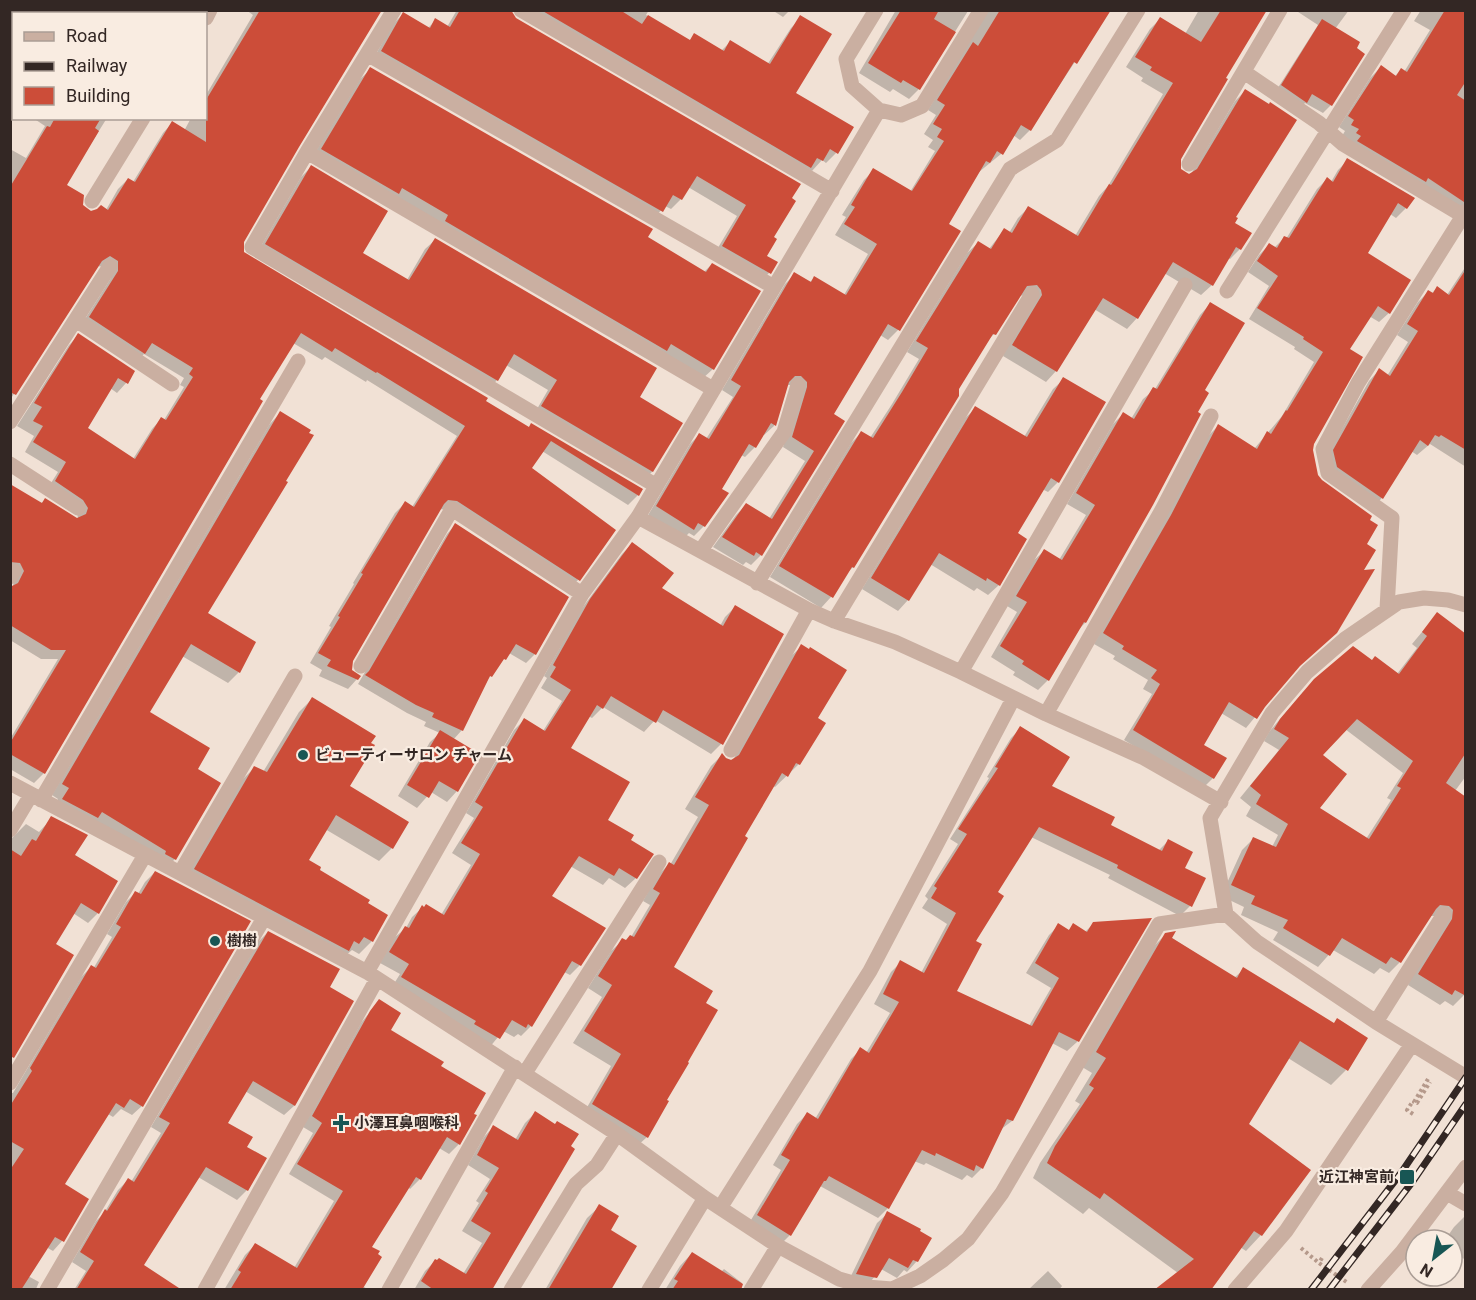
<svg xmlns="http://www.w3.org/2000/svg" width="1476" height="1300" font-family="Roboto,'Noto Sans JP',sans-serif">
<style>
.shadow{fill:#0003;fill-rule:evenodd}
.building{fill:#cc4d39;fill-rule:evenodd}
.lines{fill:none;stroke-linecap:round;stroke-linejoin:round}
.path{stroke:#b5998b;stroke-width:4;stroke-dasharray:3 3;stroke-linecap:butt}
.minor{stroke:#caafa1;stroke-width:15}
.rail-casing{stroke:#332724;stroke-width:7}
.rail{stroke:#f9ece1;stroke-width:4.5;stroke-dasharray:14;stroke-linecap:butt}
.poi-dot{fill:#185654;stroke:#f9ece1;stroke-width:2}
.labels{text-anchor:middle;stroke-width:4.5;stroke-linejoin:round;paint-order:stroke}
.poi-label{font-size:15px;font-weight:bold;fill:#332724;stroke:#f9ece1;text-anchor:start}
</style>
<rect width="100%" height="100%" fill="#f1e1d5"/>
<path class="shadow" d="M127 10H177L180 12 125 14Z
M246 10H381L297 146 242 242V252L528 428 531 425 638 495 628 505 542 451 530 468 578 580 569 589 447 510 439 509 351 661V671L357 679 348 689 319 676 322 670 310 663 331 627 329 626 354 584 353 583 395 513 405 503 412 507 457 436 367 380 366 382 325 357 322 360 293 343 258 400 44 773 34 783 10 769V739L58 659H41L10 640V587H13L14 577 10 573V494L40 504 45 500 73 518H78L77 513 46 491 58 472 25 452 34 436 17 426 69 345 79 335 133 372 126 383 117 393 110 388 86 428 133 459 152 429 161 419 164 420 184 387 180 385 184 378 144 354 135 363 80 327 111 278 106 267 96 266 10 400V149L26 158 45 126 33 118H107L65 185 81 202 87 211 106 210 118 189 128 179 133 182 163 133 172 123 184 131 191 118H206V95L253 15Z
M457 10H649L646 15 689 41 695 35 721 51 730 42 767 65 791 28 801 18 794 93 836 153 826 163 822 160 812 171 515 11H510L515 20 790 199 765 256 769 273 759 283 713 256 737 216 688 187 681 199 671 209 665 206 651 221 372 61 393 24 403 14 427 29 436 20 447 27Z
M772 10H790L783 17Z
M896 10H1109L1030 130 1020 140 1013 135 1001 154 979 172 947 224 959 231 898 330 888 340 880 335 831 415 842 422 761 555 751 565 746 562 743 565 713 547 736 515 746 505 769 519 805 461 783 447 798 398 791 385H786L774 426 764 435 763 434 755 447 745 457 741 455 720 489 704 526 694 536 689 533 683 539 647 517 690 444 699 435 706 439 733 397 722 390 785 284 795 274 809 283 814 278 844 295 868 254 835 235 846 217 842 215 864 180 874 170 910 192 935 151 928 147 933 140 924 134 936 115 928 110 981 22 975 11H968L919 89 909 99 893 89 890 92 859 73Z
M1199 10H1266L1224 78 1178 165 1183 173 1191 174 1235 101 1245 91 1233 223 1240 249 1230 259 1228 258 1212 285 1201 295 1164 273 1137 318 1127 329 1094 309 1056 371 1046 382 1003 356 1026 295 1019 296 994 334 986 342 853 567 843 577 831 597 821 608 770 577 851 443 861 433 870 438 892 404 919 359 907 352 967 253 978 243 989 249 1004 230 1009 233 1018 218 1028 208 1075 236 1099 196 1108 186 1163 94 1141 81 1143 78 1126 67 1150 29 1160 19 1185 34Z
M1295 10H1349L1335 29 1363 54 1331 105 1323 113 1305 103 1298 110 1274 94 1318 25Z
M1421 10H1466V220L1342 136 1345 131 1339 127 1370 78 1381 67 1394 77 1401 70 1404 72 1430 30 1414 21Z
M371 69 704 272 712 264 713 369 702 379 311 159 360 79Z
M14 71V106L10 104V72Z
M1348 160 1406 208 1396 218 1390 214 1366 253 1389 313 1379 322 1369 316 1348 349 1313 444 1294 670 1246 728 1221 713 1202 745 1213 778 1203 788 1124 740 1152 694 1143 689 1148 680 1113 659 1115 656 1094 644 1208 436 1218 426 1254 449 1282 416 1314 362 1294 349 1295 347 1249 319 1269 286 1248 272 1259 255 1269 245 1274 248 1284 238 1286 239 1317 189 1327 179 1331 182 1338 170Z
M311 167 361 253 407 280 425 249 435 240 638 397 680 423 652 472 642 481 533 416 548 390 506 365 497 380 488 390 257 253 301 177Z
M1466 266V467L1430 444 1417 455 1411 451 1381 499 1371 509 1323 462 1369 381 1379 370 1387 376 1408 342 1397 335 1418 302 1428 292 1431 294 1437 288 1447 295Z
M1210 304 1203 391 1085 623 1079 629 1048 680 1038 690 1013 675 1015 672 991 657 1017 612 1007 606 1033 561 1044 551 1059 560 1086 515 1067 504 1113 424 1123 414 1131 419 1143 399 1155 389 1200 315Z
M1064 379 1058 482 1048 492 1042 489 1015 534 999 585 988 595 977 588 974 591 930 564 908 600 898 611 862 589 965 418 976 408 1024 437 1053 389Z
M280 413 206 613 239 672 228 683 182 656 148 713 196 770 175 859 164 870 51 811 58 799 52 795 269 425Z
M455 525 567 598 535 654 526 663 509 653 496 668 486 682 462 730 453 740 457 791 447 802 431 792 417 808 398 796 430 742 440 733 424 726 426 722 407 713 358 684 447 534Z
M632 544 660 589 720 626 725 617 735 607 782 635 721 744 711 754 655 720 644 732 603 707 592 718 588 716 569 748 606 820 629 840 636 878 625 888 609 878 603 885 570 866 550 896 580 965 570 975 564 972 531 1026 521 1036 518 1034 514 1037 503 1031 489 1048 392 987 400 974 380 963 395 937 406 928 412 917 423 907 441 915 471 865 452 853 474 818 466 813 514 730 524 720 543 731 562 701 541 688 547 678 544 676 580 611 622 554Z
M1437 614 1466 635V776L1455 791 1466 993 1453 1006 1445 1001 1440 1005 1408 985 1437 916H1430L1400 962 1389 973 1380 968 1374 974 1333 950 1318 967 1273 940 1278 932 1241 915 1244 907 1221 896 1242 850 1253 839 1272 847 1278 835 1246 816 1251 807 1240 798 1279 750 1264 741 1269 732 1303 692 1371 662 1397 674 1417 648 1412 644ZM1345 729 1403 773 1387 798 1391 800 1366 839 1317 808 1321 755Z
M802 646 816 719 799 764 775 787 773 786 743 837 672 968 704 1003 686 1062 647 1137 635 1148 582 1116 611 1066 573 1043 602 997 588 988 611 951 623 940 625 941 631 937 650 905 643 901 657 876 669 864 670 865 698 817 685 809 711 766 722 755 725 759 733 760 790 657Z
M312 699 348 787 392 848 379 861 325 829 307 860 318 870 386 916 372 941 359 954 352 950 345 956 182 882 241 781 254 768 263 772 299 712Z
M1021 728 1050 787 1109 825 1158 851 1168 841 1183 868 1190 906 1180 916 1108 878 1110 875 1031 837 996 893 955 991 1029 1026 1051 988 1026 973 1049 935 1059 925 1068 931 1073 925 1085 932 1094 923 1149 919 1077 1042 1067 1051 1052 1043 1012 1121 1000 1130 982 1168 972 1178 967 1175 962 1180 926 1163 924 1165 914 1161 888 1208 878 1218 820 1186 790 1235 780 1245 748 1225 781 1170 773 1165 797 1124 807 1114 815 1119 851 1059 861 1049 866 1053 890 1013 874 1004 891 972 901 962 921 973 947 924 922 908 928 899 925 896 958 844 950 839 989 778 987 777 1011 738Z
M52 818 73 855 98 913 88 923 73 913 54 945 72 956 10 1060V840L26 824 39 832Z
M155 872 142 1106 132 1115 121 1109 113 1117 108 1114 63 1184 87 1199 62 1241 53 1251 46 1247 28 1276 39 1282 36 1289 10 1290V1093H13L81 977 91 967 93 969 112 937 107 934 126 902 135 893 138 894 145 882Z
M268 932 328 987 352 1002 294 1106 284 1115 245 1091 226 1123 245 1147 247 1190 237 1200 198 1177 142 1265 175 1290H74L86 1271 72 1262 96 1221 104 1213 118 1190 128 1180 131 1182 161 1133 151 1127 258 942Z
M1166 934 1234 978 1244 969 1346 1070 1331 1085 1288 1058 1247 1124 1309 1170 1261 1235 1246 1251 1240 1247 1178 1273 1089 1208 1083 1214 1033 1178 1040 1163 1080 1104 1075 1101 1092 1073 1082 1067 1150 950Z
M379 1001 389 1030 439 1067 459 1144 449 1154 439 1148 420 1179 410 1189 408 1187 370 1247 363 1286 368 1290H224L245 1255 255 1245 294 1268 334 1201 289 1174 313 1133 303 1127 361 1023Z
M535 1113 492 1290H414L425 1271 435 1261 463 1274 482 1243 462 1231 479 1203 476 1201 490 1179 468 1165 484 1137 493 1127 515 1140 525 1123Z
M600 1206 609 1231V1290H545L587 1218Z
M1466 1209V1260L1452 1252V1240H1445L1454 1227 1464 1217Z
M888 1213 917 1261 907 1272 904 1270 897 1278 881 1269 865 1288 847 1284 877 1223Z
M692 1253 721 1272 724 1269 742 1283 740 1290H665L680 1266Z
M1048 1271 1062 1286 1059 1290H1028Z"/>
<path class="building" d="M260 10H382L299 147 244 242V252L488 398 486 401 529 427 531 423 643 489 639 496 551 441 532 468 616 530 580 581 457 501 448 500 444 504 353 661 352 670 361 676 358 680 327 666 331 660 318 653 340 617 338 616 363 574 361 573 405 501 414 507 465 426 377 372 376 373 335 348 332 352 301 333 260 399 263 401 45 774 10 754V743L66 650H51L10 625V587L18 583 24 571 20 563 10 562V484L42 503 45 498 77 518 86 514 88 508 83 500 55 481 66 462 33 442 43 426 33 421 42 407 34 403 78 333 135 371 128 384 118 378 88 428 135 459 161 417 166 420 193 377 189 374 193 368 152 343 145 354 89 317 118 271V261L110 256 102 261 16 395 10 392V187L47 126 50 127 55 118H101L95 128 99 131 67 185 84 195 83 205 91 211 97 209 101 205 108 210 128 178 135 182 172 121 206 142V100Z
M460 10H511L516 18 801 184 792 198 796 201 774 237 777 239 767 256 778 262 771 274 722 246 746 205 697 176 682 200 673 195 663 212 381 51 403 12 430 28 435 18 450 27Z
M541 10H620L642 24 648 15 690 40 694 33 724 51 730 40 770 64 800 15 832 34 796 93 854 127 838 154 830 149 823 161 817 158 811 168Z
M901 10H939L934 19 956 32 920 90 903 80 901 83 868 63Z
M1000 10H1111L1077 64 1074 62 1031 131 1021 125 1003 155 997 151 990 163 986 161 949 224 961 231 900 331 888 324 834 414 845 421 762 556 756 552 754 556 722 537 746 503 772 519 814 451 792 437 807 387V382L801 376H795L789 382 776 426 771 423 756 448 749 444 722 489 729 493 705 527 698 523 694 530 656 506 699 433 709 439 741 386 731 380 794 272 811 282 814 276 846 295 877 244 844 224 855 207 851 205 873 168 912 191 944 141 937 137 942 129 933 124 945 105 937 100 973 42 978 46Z
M1221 10H1267L1226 78 1228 79 1181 159V169L1189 174 1197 169 1245 89 1269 104 1270 102 1297 120 1236 217 1238 218 1235 223 1252 233 1241 250 1236 247 1213 286 1173 262 1138 319 1103 298 1057 372 1012 345 1042 295 1041 290 1037 285 1027 286 996 335 993 334 959 389V396L854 568 852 567 833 598 779 566 861 431 873 438 902 392 928 348 916 341 978 241 991 249 1004 228 1012 233 1028 206 1078 236 1109 184 1111 185 1113 182 1173 83 1150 70 1152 67 1135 57 1160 17 1201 42Z
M1445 10H1466V81L1457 95 1466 101V201L1464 202 1428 178 1426 182 1357 141 1361 136 1356 133 1359 129 1351 125 1354 120 1348 116 1381 65 1396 76 1401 68 1407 72Z
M1322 19 1360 42 1357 48 1365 54 1332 106 1312 94 1307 103 1281 85Z
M370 67 653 229 648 237 706 272 712 263 761 291 714 370 671 344 667 351 445 221 448 215 402 188 399 194 321 149Z
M1347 158 1415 198 1407 209 1398 203 1368 253 1411 280 1390 314 1378 306 1350 349 1363 357 1314 444 1313 450 1318 475 1322 480 1372 516 1370 520 1378 525 1367 544 1376 550 1364 570 1375 569 1337 633 1300 666 1265 707 1257 719 1229 702 1204 745 1227 758 1214 779 1133 730 1160 684 1151 678 1157 670 1122 649 1124 646 1103 633 1171 515 1218 424 1257 449 1267 431 1271 434 1286 410 1287 411 1323 352 1303 339 1304 337 1257 308 1278 276 1257 261 1269 243 1277 248 1284 236 1289 238 1327 177 1333 182Z
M311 165 388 211 363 253 409 280 435 238 657 368 640 397 683 423 653 472 541 406 557 380 514 354 498 381 265 244Z
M1466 269V450L1441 435 1439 437 1435 435 1428 446 1420 440 1383 499 1337 467 1333 450 1379 368 1390 376 1418 331 1407 324 1428 290 1433 293 1437 286 1449 295Z
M1210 302 1245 323 1205 390 1209 393 1198 412 1201 414 1153 505 1086 623 1084 622 1049 681 1022 664 1024 661 1000 646 1027 602 1016 596 1044 549 1062 560 1095 505 1076 493 1123 412 1134 419 1153 387 1157 389Z
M1063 377 1106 402 1059 483 1051 478 1018 533 1027 539 1000 586 987 578 986 581 939 553 909 601 871 578 975 406 1027 437Z
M280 411 311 430 309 433 314 435 286 481 288 482 208 613 256 642 240 673 191 644 150 712 210 748 198 769 221 783 176 860 165 854 166 851 102 812 98 818 62 799 69 788 62 784Z
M455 523 569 597 536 655 516 644 506 660 504 659 492 677 490 676 463 731 432 717 434 713 416 705 365 675 369 671Z
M632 542 674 573 662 588 723 626 735 605 784 634 723 745 663 710 656 723 611 696 603 709 597 705 571 748 630 782 608 820 634 835 631 840 654 854 637 879 619 868 614 876 579 856 552 896 606 928 581 966 572 961 532 1027 528 1024 526 1028 512 1020 500 1039 474 1024 476 1021 401 977 409 964 389 952 405 926 409 928 422 905 424 907 426 904 444 915 480 854 461 843 483 807 475 802 524 718 545 731 571 690 550 677 556 667 553 665 590 599Z
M1437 612 1466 634 1465 754 1446 783 1466 797V996L1455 990 1452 995 1418 974 1452 919 1453 910 1449 906 1440 905 1436 909 1401 963 1391 957 1386 964 1342 938 1330 956 1283 928 1288 920 1251 904 1255 896 1231 885 1253 837 1276 847 1288 824 1256 804 1261 795 1250 786 1289 738 1274 729 1280 719 1314 679 1353 646 1372 660 1375 656 1399 674 1427 636 1422 632ZM1357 719 1413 761 1397 786 1401 788 1369 839 1320 808 1347 774 1323 755Z
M801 644 809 649 810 647 847 670 818 718 826 723 800 765 796 763 788 777 782 773 745 836 748 838 674 967 713 991 706 1003 718 1010 688 1062 689 1063 667 1100 669 1101 648 1138 592 1104 621 1054 584 1031 612 985 598 976 622 938 626 940 630 935 634 937 660 893 653 889 669 862 674 865 709 805 695 797 722 753 726 758 731 760 739 755Z
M312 697 376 736 371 743 375 745 350 786 409 822 393 849 336 815 309 860 321 867 320 870 370 900 368 903 388 915 373 942 364 937 359 944 354 941 349 951 194 869 254 766 267 772Z
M1020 726 1070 757 1052 786 1115 817 1111 825 1162 851 1168 839 1193 852 1185 868 1206 878 1192 907 1117 868 1118 865 1039 827 998 892 1004 896 976 941 982 944 957 991 1032 1026 1059 978 1035 963 1058 923 1069 930 1073 923 1087 932 1093 922 1152 918 1079 1042 1059 1032 1013 1121 1007 1119 983 1169 976 1165 974 1171 936 1153 935 1156 922 1150 889 1209 829 1176 826 1181H824L791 1236 757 1215 790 1160 781 1155 807 1112 818 1119 860 1047 869 1053 899 1002 883 994 900 960 924 973 956 913 931 898 937 888 934 886 967 834 958 829 998 768 995 767Z
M440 730 480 754 458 792 439 781 429 798 407 785Z
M51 816 88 835 75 855 118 881 99 914 81 903 56 944 74 955 14 1058 10 1056V849L21 856 32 839 36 841Z
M155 871 251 921 143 1107 130 1099 124 1108 116 1103 65 1184 89 1199 64 1242 55 1237 21 1290H10V1170L24 1149 10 1141V1106L32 1071 30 1068 91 965 96 968 121 927 116 924 135 891 141 894Z
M268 931 340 969 330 987 354 1001 295 1106 253 1081 228 1123 253 1137 247 1147 267 1158 248 1191 206 1167 144 1265 182 1290H76L94 1261 80 1252 105 1209 107 1211 128 1178 134 1182 170 1123 159 1117Z
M1176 931 1172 938 1237 978 1243 967 1334 1023 1337 1018 1368 1038 1348 1071 1300 1041 1249 1124 1311 1170 1262 1236 1254 1231 1211 1290H1154L1194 1259 1104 1193 1100 1199 1047 1163 1055 1146 1094 1088 1089 1085 1106 1058 1096 1052 1165 933Z
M379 999 401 1013 391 1030 444 1062 441 1066 486 1093 474 1114 477 1115 460 1145 447 1137 421 1180 416 1177 372 1247 380 1251 378 1254 382 1257 362 1290H230L241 1272 238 1270 255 1243 297 1268 343 1191 297 1164 322 1123 312 1116 370 1011Z
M535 1111 555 1124 557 1121 579 1134 571 1146 575 1149 492 1290H434L421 1281 435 1259 437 1260 439 1258 466 1274 491 1233 471 1221 488 1193 485 1191 499 1168 477 1155 493 1125 518 1140Z
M599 1204 619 1216 611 1230 637 1246 611 1290H548Z
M887 1211 921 1229 920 1231 932 1238 918 1262 913 1260 908 1268 889 1258 877 1278 856 1274Z
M692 1252 743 1284 741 1290H672L678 1281 674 1279Z"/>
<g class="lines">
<path class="path" d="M1428 1079 1414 1102 1417 1103 1430 1082
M1413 1114 1407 1110 1413 1101
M1301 1248 1319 1263
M1322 1258 1319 1263 1348 1283"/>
<path class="minor" d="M394 10 307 152 252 247 655 485
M521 10 832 191
M876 10 846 59 852 86 879 110 901 115 922 106 981 10
M49 14 54 10
M206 18 210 10
M10 38 14 36
M367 54 774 287
M1244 72 1319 123 1343 144 1462 215
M307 152 713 389
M1189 164 1280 10
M92 201 143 118
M1227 291 1404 10
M76 320 172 384
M10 422 110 266
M10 464 78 508
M638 517 809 610 834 621 895 642 961 672 1046 714 1144 758 1221 802
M701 550 784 432 798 385
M10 577 14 571
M757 583 1010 169 1057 140 1138 10
M1466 605 1448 600 1424 598 1399 602 1345 639 1307 672 1272 713 1210 818 1226 914 1257 942 1376 1022 1466 1077
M1387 609 1392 518 1328 473 1323 449 1358 383 1466 211
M834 621 1032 294
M361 666 452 509 582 594
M961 672 1185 285
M1046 714 1162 510 1211 416
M731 750 809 610
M10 783 367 972 617 1134 705 1198 778 1246 839 1279 867 1287 892 1289 920 1276 943 1260 968 1239 1002 1193 1159 924 1226 914
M41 800 298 361
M10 830 31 795
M180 873 295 676
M367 972 582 594 638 517 879 110
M1376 1022 1444 914
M525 1073 659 862
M10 1083 145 855
M1447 1193 1466 1204
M720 1208 870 971 1013 699
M47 1290 264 918
M205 1290 377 979
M389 1290 515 1067
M511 1290 576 1184 597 1165 617 1134
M649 1290 705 1198
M751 1290 778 1246
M1235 1290 1286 1231 1412 1044
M1368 1290 1402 1252 1466 1167"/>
<g class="rail-casing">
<path id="rail" d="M1311 1290 1401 1173 1466 1077
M1329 1290 1413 1181 1466 1104"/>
</g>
<use href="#rail" class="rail"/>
</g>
<g class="poi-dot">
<circle cx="303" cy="755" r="6"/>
<circle cx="215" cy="941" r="6"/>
<path d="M338 1114h6v6h6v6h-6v6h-6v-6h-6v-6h6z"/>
<rect x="1399" y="1169" width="16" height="16" rx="3"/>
</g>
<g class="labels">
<g class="poi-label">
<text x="315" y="760">ビューティーサロン チャーム</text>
<text x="227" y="946">樹樹</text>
<text x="354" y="1128">小澤耳鼻咽喉科</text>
<text x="1394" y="1182" text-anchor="end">近江神宮前</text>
</g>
</g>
<rect width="1476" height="1300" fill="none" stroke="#332724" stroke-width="24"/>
<rect x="12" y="12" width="195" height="108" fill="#f9ece1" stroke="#aa9d95" stroke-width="1.5"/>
<rect x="24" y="32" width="30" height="9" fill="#caafa1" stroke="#aa9d95" stroke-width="1.5"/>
<text x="66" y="42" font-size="18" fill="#332724">Road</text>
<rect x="24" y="62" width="30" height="9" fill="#332724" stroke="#aa9d95" stroke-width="1.5"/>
<text x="66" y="72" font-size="18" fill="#332724">Railway</text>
<rect x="24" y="87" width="30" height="18" fill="#cc4d39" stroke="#aa9d95" stroke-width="1.5"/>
<text x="66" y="102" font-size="18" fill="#332724">Building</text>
<g transform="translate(1434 1258) rotate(211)"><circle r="28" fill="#f9ece1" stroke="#aa9d95" stroke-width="1.5"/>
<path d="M0-4.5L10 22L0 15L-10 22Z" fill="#185654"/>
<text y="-9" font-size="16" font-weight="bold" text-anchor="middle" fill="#332724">N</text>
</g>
</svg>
